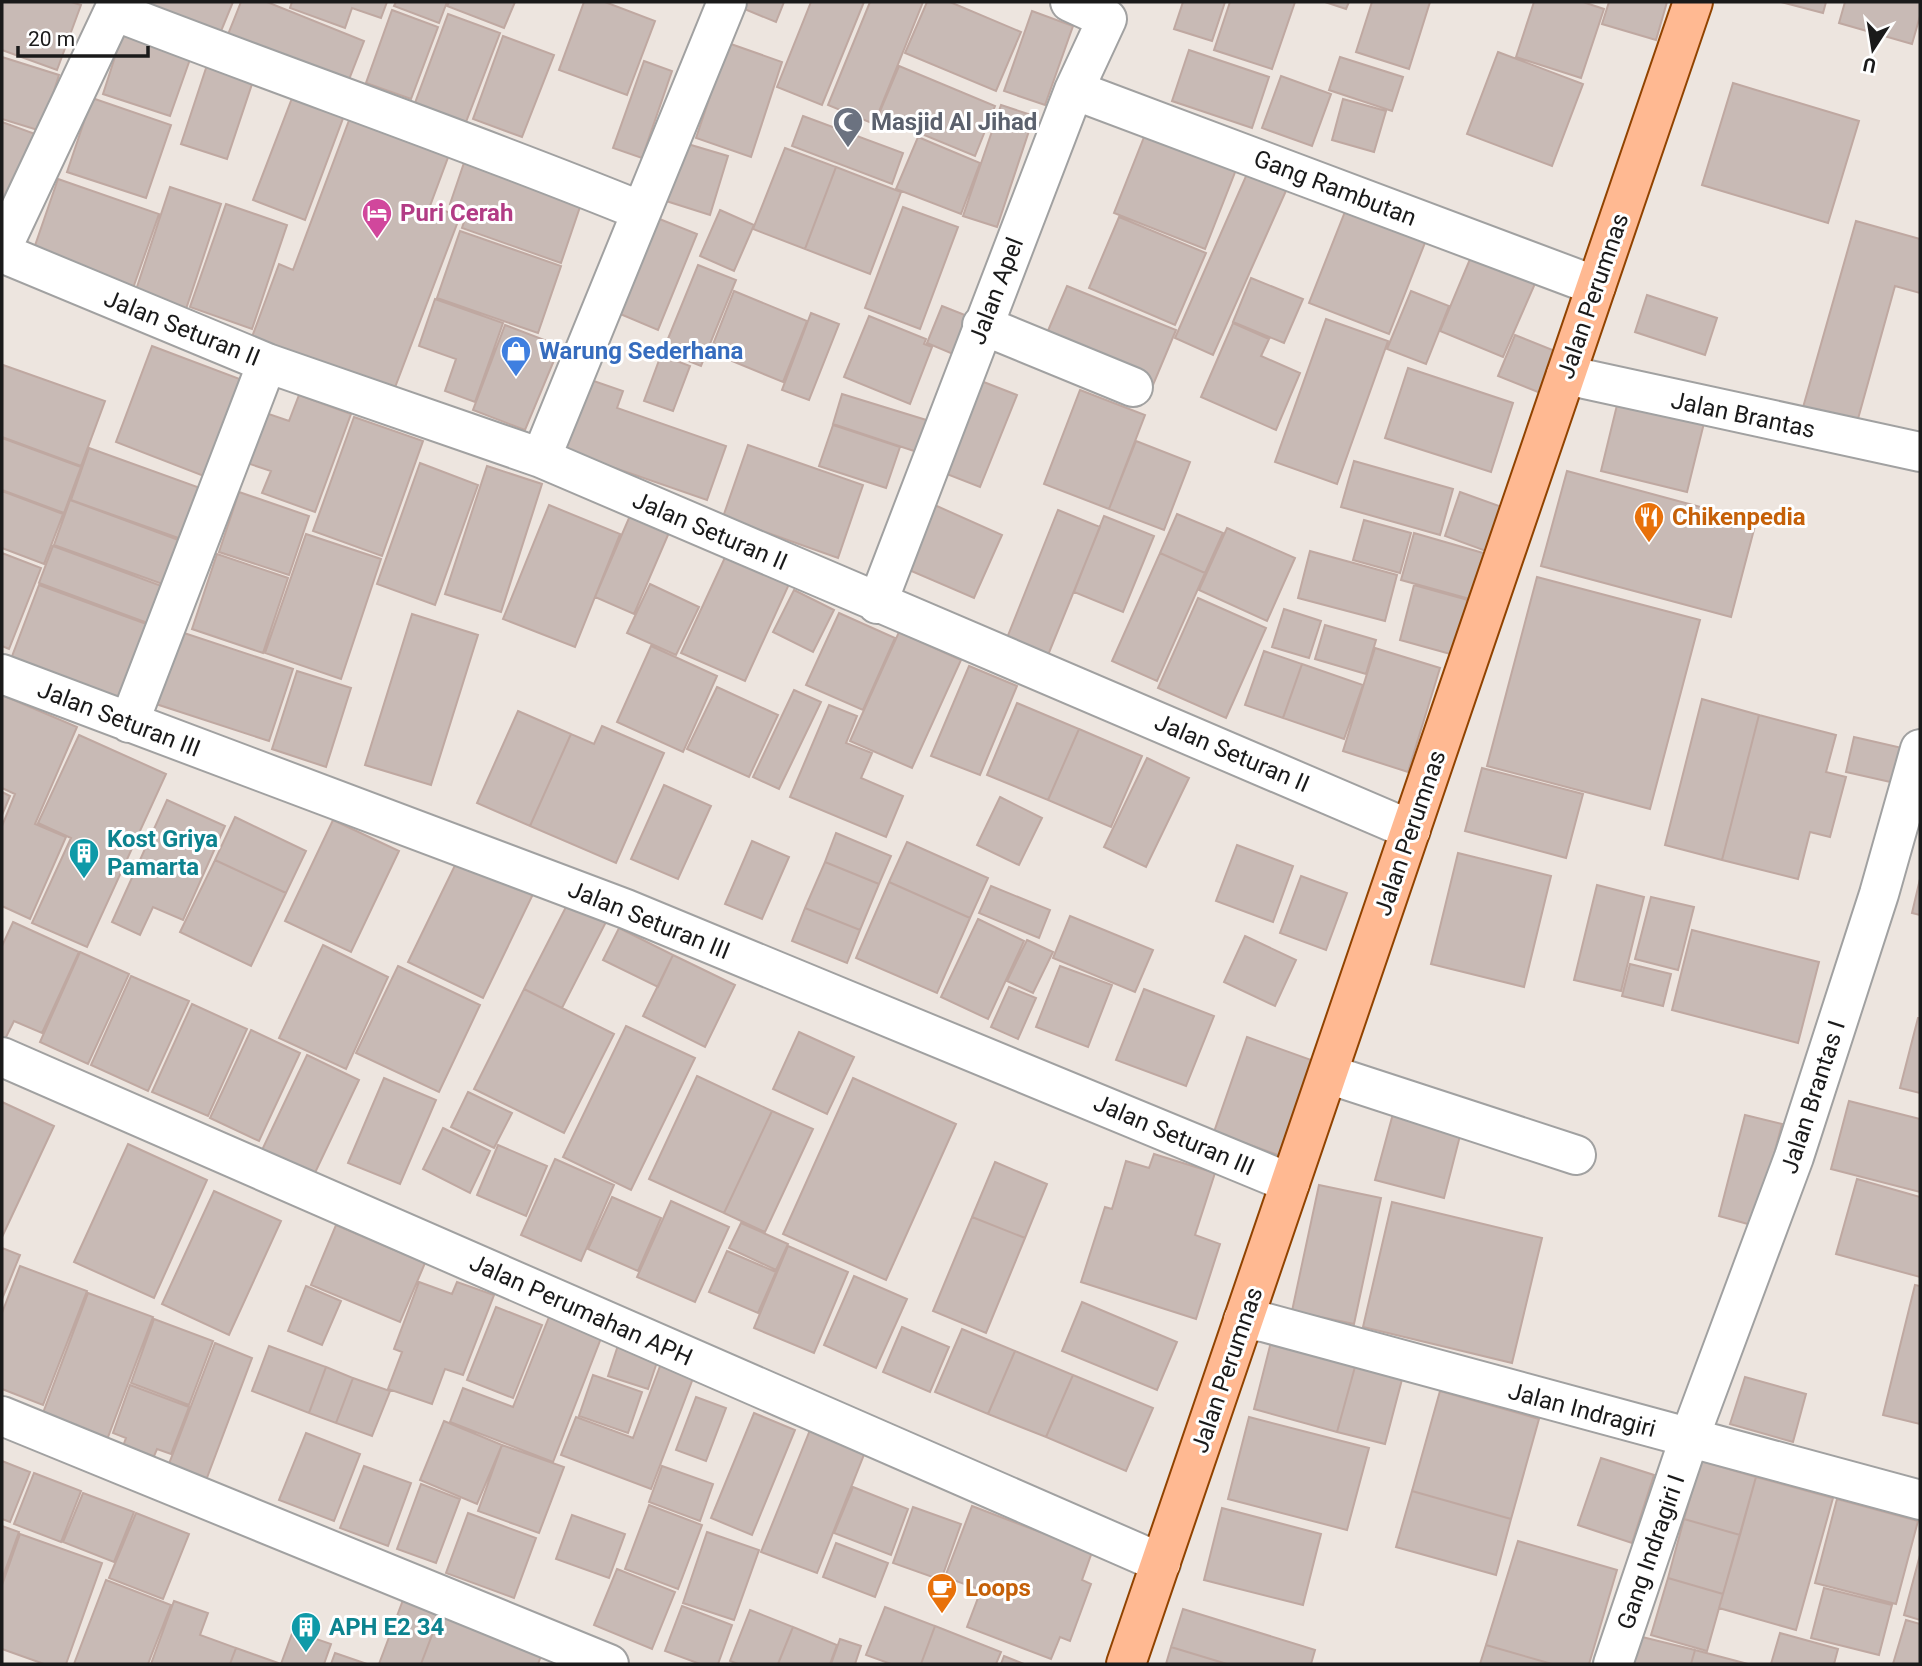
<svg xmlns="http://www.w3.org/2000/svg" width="1922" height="1666" font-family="Roboto,sans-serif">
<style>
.building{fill:#c8bab5;stroke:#bfa8a1;stroke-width:2}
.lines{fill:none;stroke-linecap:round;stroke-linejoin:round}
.minor-casing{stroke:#a1a1a1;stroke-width:42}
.major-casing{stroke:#914300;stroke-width:42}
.minor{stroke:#fff;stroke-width:38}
.major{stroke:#ffb992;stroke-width:38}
.labels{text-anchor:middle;stroke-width:6;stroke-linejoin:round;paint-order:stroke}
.worship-label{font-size:24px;font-weight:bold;fill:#5b616d;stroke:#fff;text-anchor:start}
.street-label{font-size:24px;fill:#1a1a1a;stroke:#fff}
.hotel-label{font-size:24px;font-weight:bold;fill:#b23c85;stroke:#fff;text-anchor:start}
.shop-label{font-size:24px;font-weight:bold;fill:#366cbe;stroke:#fff;text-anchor:start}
.food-label{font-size:24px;font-weight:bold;fill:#c56008;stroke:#fff;text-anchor:start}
.culture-label{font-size:24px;font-weight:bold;fill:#0d838f;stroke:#fff;text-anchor:start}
</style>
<rect width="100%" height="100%" fill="#ede5df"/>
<path class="building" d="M2 2H71L81 5 57 70 2 50Z
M148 2H233L217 41 144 11Z
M241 2H267L364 41 343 95 223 47Z
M292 2H387L381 18 352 8 345 28 290 8Z
M396 2H447L439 23 394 6Z
M449 2H515L504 28 447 6Z
M584 2H605L655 21 627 95 559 70Z
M745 2H784L776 22 742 8Z
M811 2H864L822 105 777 87Z
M870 2H923L874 124 828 105Z
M927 2H950L1021 32 996 91 905 53Z
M1183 2H1225L1212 41 1174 29Z
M1230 2H1295L1272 69 1214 50Z
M1325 2H1349L1346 9Z
M1372 2H1430L1409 69 1356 52Z
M1534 2H1583L1604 9 1581 78 1516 57Z
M1609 2H1667L1656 40 1602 24Z
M1781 2H1826L1823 13Z
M1845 2H1920V16L1912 44 1839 23Z
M392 10 438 27 411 99 366 83Z
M1032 11 1073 26 1045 105 1004 91Z
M448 14 500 33 466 122 415 103Z
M125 26 194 48 170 116 103 94Z
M503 36 554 55 522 137 473 119Z
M728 43 782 62 751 157 696 138Z
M1189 50 1269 77 1252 128 1172 101Z
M1498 52 1583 84 1552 166 1467 134Z
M2 57 59 75 41 131 2 119Z
M1340 57 1403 77 1392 111 1329 90Z
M209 59 255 75 227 159 181 144Z
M644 61 672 71 642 158 613 148Z
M899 66 995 106 975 156 878 116Z
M1281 76 1331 94 1312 146 1262 128Z
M1733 83 1859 121 1828 223 1702 185Z
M294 93 345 113 305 220 253 200Z
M92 98 171 125 146 198 67 172Z
M1343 99 1386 111 1374 152 1332 140Z
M1001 105 1034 116 997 227 963 216Z
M354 107 453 144 430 206 460 216 394 390 252 337 279 264 293 270Z
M803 116 903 153 892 184 792 146Z
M2 122 38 135 2 238Z
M1148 127 1239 162 1205 249 1114 213Z
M918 137 980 163 961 214 896 189Z
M681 142 728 156 710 215 663 200Z
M785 148 836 167 805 249 753 229Z
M467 154 584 195 561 263 462 228 468 210 450 204Z
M836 167 901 192 870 274 805 249Z
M1250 167 1289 184 1213 355 1175 338Z
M58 179 159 214 131 294 30 260Z
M170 187 221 204 185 312 134 296Z
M1350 199 1430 230 1389 334 1309 303Z
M226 204 287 225 252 329 190 307Z
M903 207 958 227 920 329 865 308Z
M720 210 754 225 734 271 700 256Z
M652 216 697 234 658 330 613 311Z
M1119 217 1206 253 1175 325 1089 288Z
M1856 221 1920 239V293L1895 286 1856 426 1802 411Z
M460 231 561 266 538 333 437 298Z
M1473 252 1537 279 1503 357 1440 331Z
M698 265 736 280 701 366 663 351Z
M1251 278 1303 299 1284 343 1233 322Z
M1067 286 1176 330 1153 385 1044 340Z
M734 291 807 321 783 382 710 352Z
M1411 291 1449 306 1426 364 1387 349Z
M1647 295 1717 318 1705 355 1635 332Z
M435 299 503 323 475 402 445 391 456 359 419 346Z
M942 306 975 319 960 357 927 343Z
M811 313 839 324 809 400 782 390Z
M869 316 926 339 924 344 932 347 910 404 844 377Z
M1326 319 1388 341 1337 484 1275 462Z
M1233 323 1269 339 1261 356 1300 373 1276 430 1201 397Z
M505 325 560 346 525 430 473 410Z
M1515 335 1565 355 1548 396 1498 376Z
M152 346 245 381 209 478 116 442Z
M661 355 690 366 673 411 644 401Z
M3 365 105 401 81 466 2 437Z
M1408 368 1513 403 1491 472 1385 438Z
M585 378 623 391 617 408 726 446 707 500 560 449Z
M976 379 1017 395 980 487 939 471Z
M1080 390 1145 415 1109 509 1044 484Z
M842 394 936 423 926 455 833 424Z
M299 395 351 414 315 512 262 493 271 471 244 462 263 412 289 421Z
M1618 401 1704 423 1687 492 1601 471Z
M354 417 423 441 382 556 313 531Z
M833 425 900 447 886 488 819 466Z
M2 438 81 467 64 513 2 490Z
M1136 441 1190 462 1164 530 1109 509Z
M748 445 863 485 838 558 723 517Z
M89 448 203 489 184 540 71 500Z
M1354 461 1453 489 1440 535 1341 507Z
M420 463 478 485 435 605 377 584Z
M487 466 542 484 501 612 445 594Z
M1567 471 1756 522 1731 617 1541 566Z
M2 491 63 514 44 564 2 548Z
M239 492 309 516 289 575 219 552Z
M1460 492 1502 507 1486 551 1445 536Z
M70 500 184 542 168 586 54 545Z
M930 503 1002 535 974 598 902 567Z
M549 505 620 534 575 647 503 619Z
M1058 510 1100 527 1044 665 1003 648Z
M632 511 671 528 634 614 595 597Z
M1177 514 1223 533 1205 573 1160 553Z
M1104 516 1154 536 1123 612 1074 592Z
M1364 520 1411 533 1400 573 1353 560Z
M1227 528 1295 558 1267 621 1199 590Z
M1414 533 1490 555 1477 601 1401 580Z
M306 534 381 559 341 679 265 653Z
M53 546 167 588 153 625 39 583Z
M1310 551 1397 575 1385 621 1298 598Z
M2 553 41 568 9 649 2 646Z
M727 553 790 582 745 681 681 653Z
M1160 553 1205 573 1157 681 1112 661Z
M217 554 288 578 263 653 192 629Z
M1537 577 1700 620 1650 809 1487 766Z
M650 584 699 607 676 655 627 633Z
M39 585 152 626 124 701 11 659Z
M1414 585 1468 600 1454 655 1400 640Z
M794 590 834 610 813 652 773 632Z
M1198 598 1266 628 1226 718 1158 688Z
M1284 609 1321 621 1309 658 1272 647Z
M839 613 895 638 863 710 806 685Z
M412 614 478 635 431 785 365 765Z
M1325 625 1376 640 1366 674 1315 659Z
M181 632 293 669 269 741 156 704Z
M899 632 961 660 912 768 850 741Z
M651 646 717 676 683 752 617 722Z
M1375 648 1440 668 1408 772 1343 751Z
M1264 651 1302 664 1283 718 1245 705Z
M1302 664 1363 685 1344 739 1283 718Z
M969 666 1017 686 980 775 931 756Z
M297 671 351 688 326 767 272 749Z
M717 687 778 715 749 777 687 749Z
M794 690 821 702 779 789 753 777Z
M2 695 77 727 35 824 66 837 30 919 2 906V826L15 794 2 788Z
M1702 699 1759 715 1722 860 1665 845Z
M1017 703 1079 729 1048 800 987 775Z
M829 705 857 716 846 743 872 753 861 778 903 796 886 837 790 797Z
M518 711 571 734 530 826 477 803Z
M1759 715 1836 735 1826 772 1846 777 1830 837 1810 832 1798 879 1722 860Z
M602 726 664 753 616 863 530 826 571 734 594 744Z
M1079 729 1142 756 1111 827 1048 800Z
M79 735 166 774 87 947 32 923 71 838 38 823Z
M1854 737 1902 748 1895 783 1846 772Z
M1147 758 1189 778 1146 867 1104 847Z
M1482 768 1583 794 1566 858 1465 831Z
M664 785 711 806 678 879 631 859Z
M2 792 10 796 2 815Z
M1000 797 1042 818 1019 865 977 845Z
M167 800 225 826 183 920 153 907 140 935 112 922Z
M235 817 306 851 286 893 215 860Z
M333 820 399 851 351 952 285 921Z
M836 833 891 856 879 884 825 862Z
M752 841 789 857 762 919 725 904Z
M907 842 988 878 970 918 889 882Z
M1237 845 1293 866 1273 922 1216 901Z
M1458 853 1551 876 1524 987 1431 964Z
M459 857 534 892 483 998 408 962Z
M215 860 286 893 251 966 180 932Z
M825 862 879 884 860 930 805 908Z
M1301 876 1347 893 1326 950 1280 933Z
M1920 879V915L1912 913Z
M889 882 970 918 937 993 856 958Z
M1597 885 1644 897 1621 991 1574 980Z
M991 886 1050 910 1039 938 979 913Z
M1651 897 1694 907 1678 970 1635 959Z
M569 901 607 920 562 1008 524 989Z
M805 908 860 930 847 963 792 941Z
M1070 916 1153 950 1135 992 1053 958Z
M978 919 1024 941 988 1019 941 997Z
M13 922 79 952 42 1033 14 1021 5 1039 2 1038V946Z
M619 928 673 955 658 987 603 960Z
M1692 930 1819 962 1798 1043 1672 1010Z
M1245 936 1296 960 1275 1006 1224 982Z
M1027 940 1053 952 1033 993 1007 981Z
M323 945 388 977 346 1069 279 1038Z
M80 952 129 974 88 1064 40 1042Z
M673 955 735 985 705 1047 643 1016Z
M1630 964 1671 974 1663 1006 1622 996Z
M398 966 480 1005 439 1092 356 1053Z
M1060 966 1112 985 1088 1047 1036 1027Z
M131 976 189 1001 148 1091 91 1065Z
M1009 987 1036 998 1018 1039 991 1027Z
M524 989 614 1034 564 1133 474 1089Z
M1144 989 1214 1016 1186 1086 1116 1060Z
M192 1004 247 1029 208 1116 152 1092Z
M1918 1018H1920V1093L1900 1088Z
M626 1026 695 1058 631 1190 563 1157Z
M251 1030 300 1053 259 1141 210 1118Z
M799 1032 854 1057 827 1114 773 1089Z
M1247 1037 1314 1061 1281 1156 1214 1132Z
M307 1055 359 1080 314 1175 262 1150Z
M697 1076 772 1111 724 1213 649 1179Z
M384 1078 436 1100 400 1184 348 1163Z
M853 1078 956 1124 886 1280 783 1234Z
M468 1092 512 1113 494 1148 451 1127Z
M1849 1101 1920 1119V1192L1831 1169Z
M2 1102 54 1126 2 1237Z
M1394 1110 1462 1128 1444 1198 1375 1180Z
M772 1111 813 1129 765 1232 724 1213Z
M1745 1115 1782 1124 1755 1226 1719 1216Z
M443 1128 490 1151 470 1193 423 1169Z
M128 1144 207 1180 154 1298 74 1262Z
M498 1145 547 1166 526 1216 477 1195Z
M1154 1154 1215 1173 1195 1235 1220 1244 1196 1319 1081 1282 1105 1207 1112 1209 1126 1161 1149 1168Z
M555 1159 614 1185 581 1261 521 1235Z
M995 1162 1047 1184 1025 1238 972 1217Z
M1857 1179 1920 1197V1277L1836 1254Z
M1319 1185 1381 1198 1354 1324 1292 1311Z
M214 1191 281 1221 229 1335 162 1304Z
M612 1197 661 1218 638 1271 588 1249Z
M671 1201 729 1227 695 1302 637 1277Z
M1392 1202 1542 1238 1512 1363 1363 1327Z
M972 1217 1025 1238 986 1333 933 1311Z
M741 1223 788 1244 776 1270 729 1248Z
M336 1225 425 1263 400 1322 311 1285Z
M788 1246 848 1272 814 1353 754 1328Z
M2 1248 20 1255 2 1299Z
M727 1251 776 1272 758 1313 709 1292Z
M20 1266 87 1291 43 1405 2 1389V1313Z
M854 1276 907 1299 876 1368 824 1345Z
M419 1282 452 1294 457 1282 494 1295 463 1375 445 1369 432 1404 388 1389 402 1352 394 1349Z
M1915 1285 1920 1286V1424L1883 1415Z
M306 1286 341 1301 322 1345 288 1331Z
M88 1293 153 1317 102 1453 37 1429Z
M1082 1302 1177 1342 1157 1390 1062 1351Z
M496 1307 542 1325 513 1398 467 1380Z
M551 1312 603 1333 553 1462 450 1422 463 1388 513 1407Z
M154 1319 213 1341 189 1405 131 1383Z
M902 1327 949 1347 930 1392 883 1372Z
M962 1329 1015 1351 988 1414 935 1392Z
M1273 1334 1358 1356 1337 1432 1254 1409Z
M621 1336 661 1350 648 1389 608 1376Z
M215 1343 252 1358 202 1491 164 1477Z
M269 1346 326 1367 309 1413 252 1391Z
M1015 1351 1073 1375 1046 1437 988 1414Z
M1358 1356 1405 1368 1385 1444 1337 1432Z
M662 1361 695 1373 651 1489 561 1455 576 1417 633 1438Z
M326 1367 353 1378 336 1423 309 1413Z
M593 1375 642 1392 628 1433 579 1416Z
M1073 1375 1153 1408 1126 1471 1046 1437Z
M1745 1377 1806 1394 1793 1442 1730 1424Z
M353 1378 390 1391 372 1436 336 1423Z
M130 1385 189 1407 171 1454 157 1449 149 1468 119 1457 126 1438 113 1433Z
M1440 1391 1539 1419 1511 1519 1412 1491Z
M696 1397 726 1408 706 1461 676 1450Z
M754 1413 795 1430 752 1535 711 1518Z
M1249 1417 1369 1448 1347 1530 1228 1499Z
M444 1421 502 1445 477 1504 420 1480Z
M810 1430 865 1452 817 1573 761 1552Z
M306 1433 360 1454 334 1521 279 1500Z
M502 1445 564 1467 539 1533 478 1511Z
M1601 1458 1654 1475 1632 1543 1578 1525Z
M2 1461 30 1472 10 1522 2 1519Z
M1701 1461 1756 1477 1740 1535 1684 1519Z
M364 1466 411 1483 388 1546 340 1528Z
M662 1466 713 1484 700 1521 649 1502Z
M34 1473 81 1491 61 1542 14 1524Z
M1756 1477 1833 1498 1796 1630 1719 1608Z
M421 1484 460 1499 436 1563 397 1549Z
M853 1487 908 1509 891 1555 834 1533Z
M1412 1491 1511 1519 1496 1575 1396 1547Z
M83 1493 134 1512 114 1562 63 1542Z
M1837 1499 1918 1521 1896 1604 1815 1583Z
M649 1505 702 1525 678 1589 625 1569Z
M972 1506 1092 1552 1082 1580 1091 1584 1070 1641 1060 1637 1051 1659 967 1627 981 1590 945 1577Z
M913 1507 961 1524 941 1580 893 1563Z
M1222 1508 1321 1534 1303 1605 1204 1580Z
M136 1513 189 1534 163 1599 109 1578Z
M468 1513 536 1538 514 1598 446 1573Z
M572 1515 625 1534 609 1578 556 1559Z
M1684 1519 1740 1535 1723 1594 1668 1578Z
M2 1526 19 1532 2 1579Z
M707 1532 759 1550 734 1620 683 1603Z
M20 1534 102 1563 66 1664H44L2 1649V1585Z
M1518 1541 1617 1570 1589 1664H1552L1486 1645Z
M836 1543 888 1563 875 1597 823 1577Z
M1920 1555V1620L1904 1615Z
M617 1569 675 1592 652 1649 594 1625Z
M1668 1578 1723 1594 1707 1651 1651 1635Z
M106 1580 171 1605 148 1664H74Z
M1824 1588 1892 1605 1879 1655 1811 1638Z
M403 1600 440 1614 421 1664H379Z
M174 1601 208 1613 200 1635 236 1648 230 1664H151Z
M682 1606 732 1625 718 1664H700L665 1651Z
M885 1607 935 1626 921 1664H891L866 1655Z
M1183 1609 1315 1650 1311 1664H1227L1171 1647Z
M750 1610 793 1627 778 1664H738L730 1661Z
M440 1614 542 1653 538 1664H421Z
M1906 1620 1920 1624V1664H1893Z
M935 1626 1001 1652 996 1664H921Z
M793 1627 837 1645 830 1664H778Z
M293 1631 331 1644 324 1664H281Z
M1780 1633 1838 1649 1834 1664H1771Z
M1630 1634 1695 1650 1691 1664H1622Z
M840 1639 861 1646 855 1664H831Z
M1486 1645 1552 1664H1480Z
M1171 1647 1227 1664H1166Z
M236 1648 281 1664H230Z
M1695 1650 1748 1664H1691Z
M335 1653 367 1664H331Z
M1004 1656 1024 1664H1001Z"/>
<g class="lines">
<g class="minor-casing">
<path id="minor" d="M114 11C289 79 467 140 641 211
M1074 90 1596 286
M2 248 118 2
M2 253 267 363 541 458 1411 830
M982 325 1133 387
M1566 375 1920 452
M541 458 727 2
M877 604 1074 90 1107 19 1070 2
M2 674 626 909 1290 1183
M129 723 267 363
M2 1057 1161 1563
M1328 1074 1576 1155
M1243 1320 1263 1322 1920 1500
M2 1416 609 1664
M1613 1664 1689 1439 1794 1157 1879 894 1920 749"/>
</g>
<g class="major-casing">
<path id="major" d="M1126 1664 1693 2"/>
</g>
<use href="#minor" class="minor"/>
<use href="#major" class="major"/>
</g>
<defs>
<g id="mosque-pin" transform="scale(1.575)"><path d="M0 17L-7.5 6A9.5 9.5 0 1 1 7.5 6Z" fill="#6b7280" stroke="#fff"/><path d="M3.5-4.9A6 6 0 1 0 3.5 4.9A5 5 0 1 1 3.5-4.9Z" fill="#fff"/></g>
<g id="hotel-pin" transform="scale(1.575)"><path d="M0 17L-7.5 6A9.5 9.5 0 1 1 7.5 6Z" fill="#d1479c" stroke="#fff"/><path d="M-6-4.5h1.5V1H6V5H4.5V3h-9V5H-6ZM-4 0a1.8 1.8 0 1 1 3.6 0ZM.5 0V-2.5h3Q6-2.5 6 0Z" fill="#fff"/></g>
<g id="shop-pin" transform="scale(1.575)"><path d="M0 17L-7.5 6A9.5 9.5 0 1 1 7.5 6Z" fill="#3f7fe0" stroke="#fff"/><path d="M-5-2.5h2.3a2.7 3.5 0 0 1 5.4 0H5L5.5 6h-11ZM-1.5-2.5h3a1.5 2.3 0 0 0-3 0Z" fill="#fff"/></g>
<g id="restaurant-pin" transform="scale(1.575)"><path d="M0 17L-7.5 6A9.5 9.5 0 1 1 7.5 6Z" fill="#e8710a" stroke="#fff"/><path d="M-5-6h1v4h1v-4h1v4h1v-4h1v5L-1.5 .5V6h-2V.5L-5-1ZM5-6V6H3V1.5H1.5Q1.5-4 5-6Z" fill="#fff"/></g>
<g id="building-pin" transform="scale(1.575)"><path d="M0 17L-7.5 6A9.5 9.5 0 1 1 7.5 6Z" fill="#0f9aa8" stroke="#fff"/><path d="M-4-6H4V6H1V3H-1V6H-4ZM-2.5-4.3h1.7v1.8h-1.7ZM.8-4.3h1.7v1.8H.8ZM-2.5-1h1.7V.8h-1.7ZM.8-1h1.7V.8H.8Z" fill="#fff"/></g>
<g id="cafe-pin" transform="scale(1.575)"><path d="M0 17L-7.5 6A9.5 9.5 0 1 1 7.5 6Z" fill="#e8710a" stroke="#fff"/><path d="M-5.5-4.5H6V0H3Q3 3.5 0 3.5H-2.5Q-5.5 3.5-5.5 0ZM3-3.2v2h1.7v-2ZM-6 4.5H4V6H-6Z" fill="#fff"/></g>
</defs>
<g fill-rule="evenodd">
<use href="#mosque-pin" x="848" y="122"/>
<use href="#hotel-pin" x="377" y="213"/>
<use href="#shop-pin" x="516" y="351"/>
<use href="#restaurant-pin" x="1649" y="517"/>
<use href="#building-pin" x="84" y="853"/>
<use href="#cafe-pin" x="942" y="1588"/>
<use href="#building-pin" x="306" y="1627"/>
</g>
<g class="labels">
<g class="worship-label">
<text x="871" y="130">Masjid Al Jihad</text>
</g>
<g class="street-label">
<text transform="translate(1335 188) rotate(21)" y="8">Gang Rambutan</text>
<text transform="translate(996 291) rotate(-69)" y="8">Jalan Apel</text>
<text transform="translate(1593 296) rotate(-71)" y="8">Jalan Perumnas</text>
<text transform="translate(182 328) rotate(22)" y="8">Jalan Seturan II</text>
<text transform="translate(1743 415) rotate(12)" y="8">Jalan Brantas</text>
<text transform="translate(710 531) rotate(23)" y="8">Jalan Seturan II</text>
<text transform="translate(119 719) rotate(21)" y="8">Jalan Seturan III</text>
<text transform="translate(1232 753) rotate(23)" y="8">Jalan Seturan II</text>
<text transform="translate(1410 833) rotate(-71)" y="8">Jalan Perumnas</text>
<text transform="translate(649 920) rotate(22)" y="8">Jalan Seturan III</text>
<text transform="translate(1813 1097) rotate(-72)" y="8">Jalan Brantas I</text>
<text transform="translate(1174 1135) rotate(23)" y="8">Jalan Seturan III</text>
<text transform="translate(581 1310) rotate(24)" y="8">Jalan Perumahan APH</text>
<text transform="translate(1227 1370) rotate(-71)" y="8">Jalan Perumnas</text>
<text transform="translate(1582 1410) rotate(15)" y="8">Jalan Indragiri</text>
<text transform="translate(1651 1552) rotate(-71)" y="8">Gang Indragiri I</text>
</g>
<g class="hotel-label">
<text x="400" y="221">Puri Cerah</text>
</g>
<g class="shop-label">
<text x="539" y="359">Warung Sederhana</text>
</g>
<g class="food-label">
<text x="1672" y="525">Chikenpedia</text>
<text x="965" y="1596">Loops</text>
</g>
<g class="culture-label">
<text x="107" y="847">Kost Griya<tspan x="107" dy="28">Pamarta</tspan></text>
<text x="329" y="1635">APH E2 34</text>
</g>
</g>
<rect width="1922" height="1666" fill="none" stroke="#1a1a1a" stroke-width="7"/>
<g transform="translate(1873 49) rotate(192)" stroke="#ffffff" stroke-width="5" paint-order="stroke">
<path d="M0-5L12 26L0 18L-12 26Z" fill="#1a1a1a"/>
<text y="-10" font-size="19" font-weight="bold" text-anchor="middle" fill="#1a1a1a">U</text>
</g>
<path d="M18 46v10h130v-10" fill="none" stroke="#1a1a1a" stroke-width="3.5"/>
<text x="28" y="46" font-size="21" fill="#1a1a1a" stroke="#ffffff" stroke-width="5" paint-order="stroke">20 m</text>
</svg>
